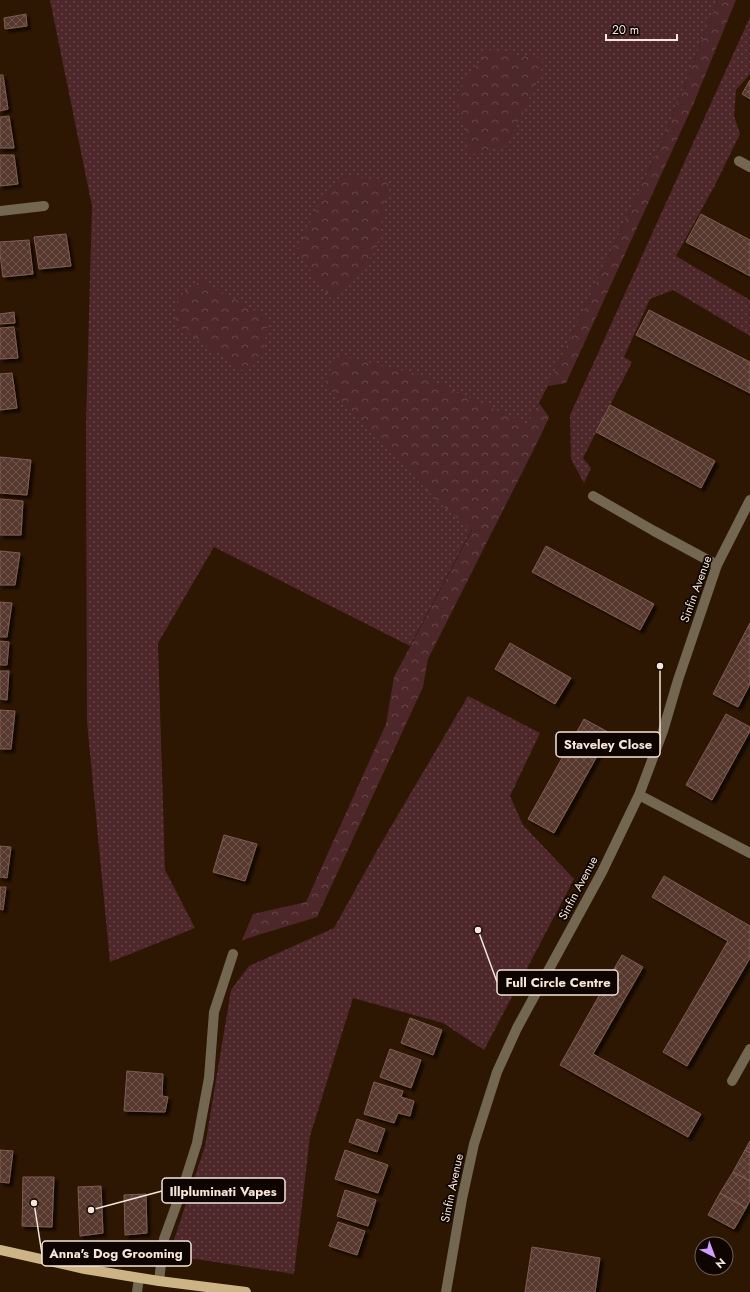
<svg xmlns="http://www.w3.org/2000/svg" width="750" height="1292" font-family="Jost,sans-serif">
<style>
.green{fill:url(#green-dots)}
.forest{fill:url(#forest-crowns)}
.building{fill:url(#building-cross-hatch);stroke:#805d52;filter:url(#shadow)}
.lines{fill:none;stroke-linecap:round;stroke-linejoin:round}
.minor{stroke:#736752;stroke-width:10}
.major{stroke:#cdb486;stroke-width:10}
.labels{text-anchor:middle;stroke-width:3.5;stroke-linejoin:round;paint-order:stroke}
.street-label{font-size:12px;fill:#f6e6d9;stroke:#0e0501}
.leader{fill:none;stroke:#f6e6d9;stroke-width:1.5}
.callout-dot{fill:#f6e6d9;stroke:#0e0501;stroke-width:1.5}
.callout{fill:#0e0501;stroke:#f6e6d9;stroke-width:1.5}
.callout-label{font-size:13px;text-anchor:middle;font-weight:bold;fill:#f6e6d9}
</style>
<defs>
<pattern id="green-dots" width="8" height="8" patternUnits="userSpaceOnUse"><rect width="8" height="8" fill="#4d272a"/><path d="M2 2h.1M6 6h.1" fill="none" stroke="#674648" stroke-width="1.8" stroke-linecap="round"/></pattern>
<pattern id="forest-crowns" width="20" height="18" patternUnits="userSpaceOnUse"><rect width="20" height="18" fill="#4d272a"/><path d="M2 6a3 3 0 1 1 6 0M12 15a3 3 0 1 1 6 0" fill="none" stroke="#674648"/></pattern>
<pattern id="building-cross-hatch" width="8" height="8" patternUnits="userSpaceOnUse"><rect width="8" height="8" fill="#57372d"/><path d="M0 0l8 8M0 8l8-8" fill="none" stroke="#70544b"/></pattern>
<filter id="shadow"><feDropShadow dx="3.5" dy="3.5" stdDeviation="1" flood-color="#0009"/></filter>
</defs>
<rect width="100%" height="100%" fill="#2d1602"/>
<path class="green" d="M50 0H718L665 135 551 380 410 646 214 547 158 643 165 870 195 928 110 962 87 722 86 425 92 206Z
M750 17V74L736 90 734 116 740 134 714 187 676 256 750 300V336L673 290 650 299 624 357 632 362 583 458 591 468 584 483 571 459 570 415Z
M468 696 540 733 510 796 523 825 574 879 484 1050 443 1023 353 998 310 1136 294 1274 169 1255 205 1146 231 990 249 966 334 928 379 847Z"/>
<path class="forest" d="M718 0H736L693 105 566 383 548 386 665 135Z
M488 50 543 59 537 82 507 146 470 155 456 94Z
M347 176 389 182 376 251 333 301 296 251 324 193Z
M201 280 268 318 264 350 245 372 174 323 178 297Z
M338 355 421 375 527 424 539 403 549 417 541 435 428 659 423 687 317 917 242 940 253 914 306 902 386 724 394 677 472 530 438 502 324 383Z"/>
<path class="building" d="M26 14 27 26 5 29 4 18Z
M0 75H3L8 109 0 111Z
M750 80V99L742 94Z
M9 116 14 148H0V117Z
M0 155H14L18 184 0 186Z
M701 214 750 240V276L686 242Z
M66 234 71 266 39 269 34 237Z
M29 240 33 274 3 277 0 254V242Z
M649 310 750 362V393L636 335Z
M14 312 15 323 0 324V314Z
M14 327 18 358 0 359V328Z
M12 373 17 408 0 410V374Z
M610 405 715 461 701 488 596 432Z
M0 457 31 460 27 495 0 493Z
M0 499 23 501 21 535H0Z
M546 546 654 604 640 630 532 572Z
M0 551 20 553 15 585H0Z
M0 602 12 603 7 637H0Z
M750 623V684L738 707 713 694Z
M0 641 9 642 7 665H0Z
M510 643 571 678 555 704 495 669Z
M0 671H9L7 700 0 699Z
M0 710 15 711 11 749H0Z
M726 714 750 727V731L712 800 686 785Z
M584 719 610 733 554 833 528 819Z
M224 835 257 844 245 881 213 872Z
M0 846 11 847 7 878 0 877Z
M664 876 750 926V958L687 1066 663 1052 728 941 652 897Z
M0 887H6L3 910 0 909Z
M622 955 643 967 593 1054 701 1114 688 1137 560 1065Z
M410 1018 442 1030 433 1055 401 1043Z
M390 1049 421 1060 411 1088 380 1077Z
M127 1071 163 1074 162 1096 168 1097 165 1112 124 1111Z
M374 1082 403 1091 401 1097 414 1101 410 1116 398 1113 394 1123 364 1114Z
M357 1119 385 1129 377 1152 349 1142Z
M750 1141V1153L745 1150Z
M0 1150 13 1151 9 1183 0 1182Z
M345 1150 388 1165 378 1193 335 1179Z
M745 1150 750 1153V1181L733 1172Z
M733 1172 750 1181V1200L746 1208 720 1193Z
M23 1177H54L52 1227 22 1226Z
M101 1186 103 1233 80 1236 78 1187Z
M345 1190 376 1200 368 1226 337 1216Z
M720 1193 746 1208 734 1229 708 1215Z
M146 1194 147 1233 125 1235 124 1195Z
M338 1222 365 1231 357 1255 329 1246Z
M532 1247 600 1258 595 1292H525Z"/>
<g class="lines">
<path class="minor" d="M739 161 750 167
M0 211 44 206
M593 496 654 531 717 565
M639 795 750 853
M732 1081 750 1049
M159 1281 164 1239 185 1181 197 1143 209 1078 214 1012 233 954
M137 1292 139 1278
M446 1292 462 1199 474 1144 497 1072 517 1028 602 872 639 795 663 731 678 680 717 565 750 500"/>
<path class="major" d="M0 1250 85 1269 159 1281 246 1292"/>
</g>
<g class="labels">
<g class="street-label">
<text transform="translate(696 589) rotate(-70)" y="4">Sinfin Avenue</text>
<text transform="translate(578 888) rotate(-62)" y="4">Sinfin Avenue</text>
<text transform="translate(452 1188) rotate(-78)" y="4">Sinfin Avenue</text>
</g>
</g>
<path class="leader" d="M660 666L660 744M478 930L497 982M91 1210L162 1191M34 1203L42 1254"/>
<g class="callout-dot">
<circle cx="660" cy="666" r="4"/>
<circle cx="478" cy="930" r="4"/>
<circle cx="91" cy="1210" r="4"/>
<circle cx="34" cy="1203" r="4"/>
</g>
<g class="callout">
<rect x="556" y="732" width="104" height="25" rx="4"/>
<rect x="497" y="970" width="121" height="25" rx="4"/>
<rect x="162" y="1178" width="123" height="25" rx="4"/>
<rect x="42" y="1241" width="149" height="25" rx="4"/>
</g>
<g class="callout-label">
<text x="608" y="749">Staveley Close</text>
<text x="558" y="987">Full Circle Centre</text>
<text x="223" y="1196">Illpluminati Vapes</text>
<text x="116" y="1258">Anna's Dog Grooming</text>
</g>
<g transform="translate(714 1256) rotate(138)"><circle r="19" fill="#0e0501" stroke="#6b5f57"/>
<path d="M0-3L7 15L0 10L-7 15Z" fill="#d19dfe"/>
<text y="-6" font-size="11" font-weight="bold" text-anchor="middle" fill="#f6e6d9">N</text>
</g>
<path d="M606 34v6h71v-6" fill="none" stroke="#f6e6d9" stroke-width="2"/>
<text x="612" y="34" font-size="12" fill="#f6e6d9" stroke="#0e0501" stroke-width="3" paint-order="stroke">20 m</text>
</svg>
